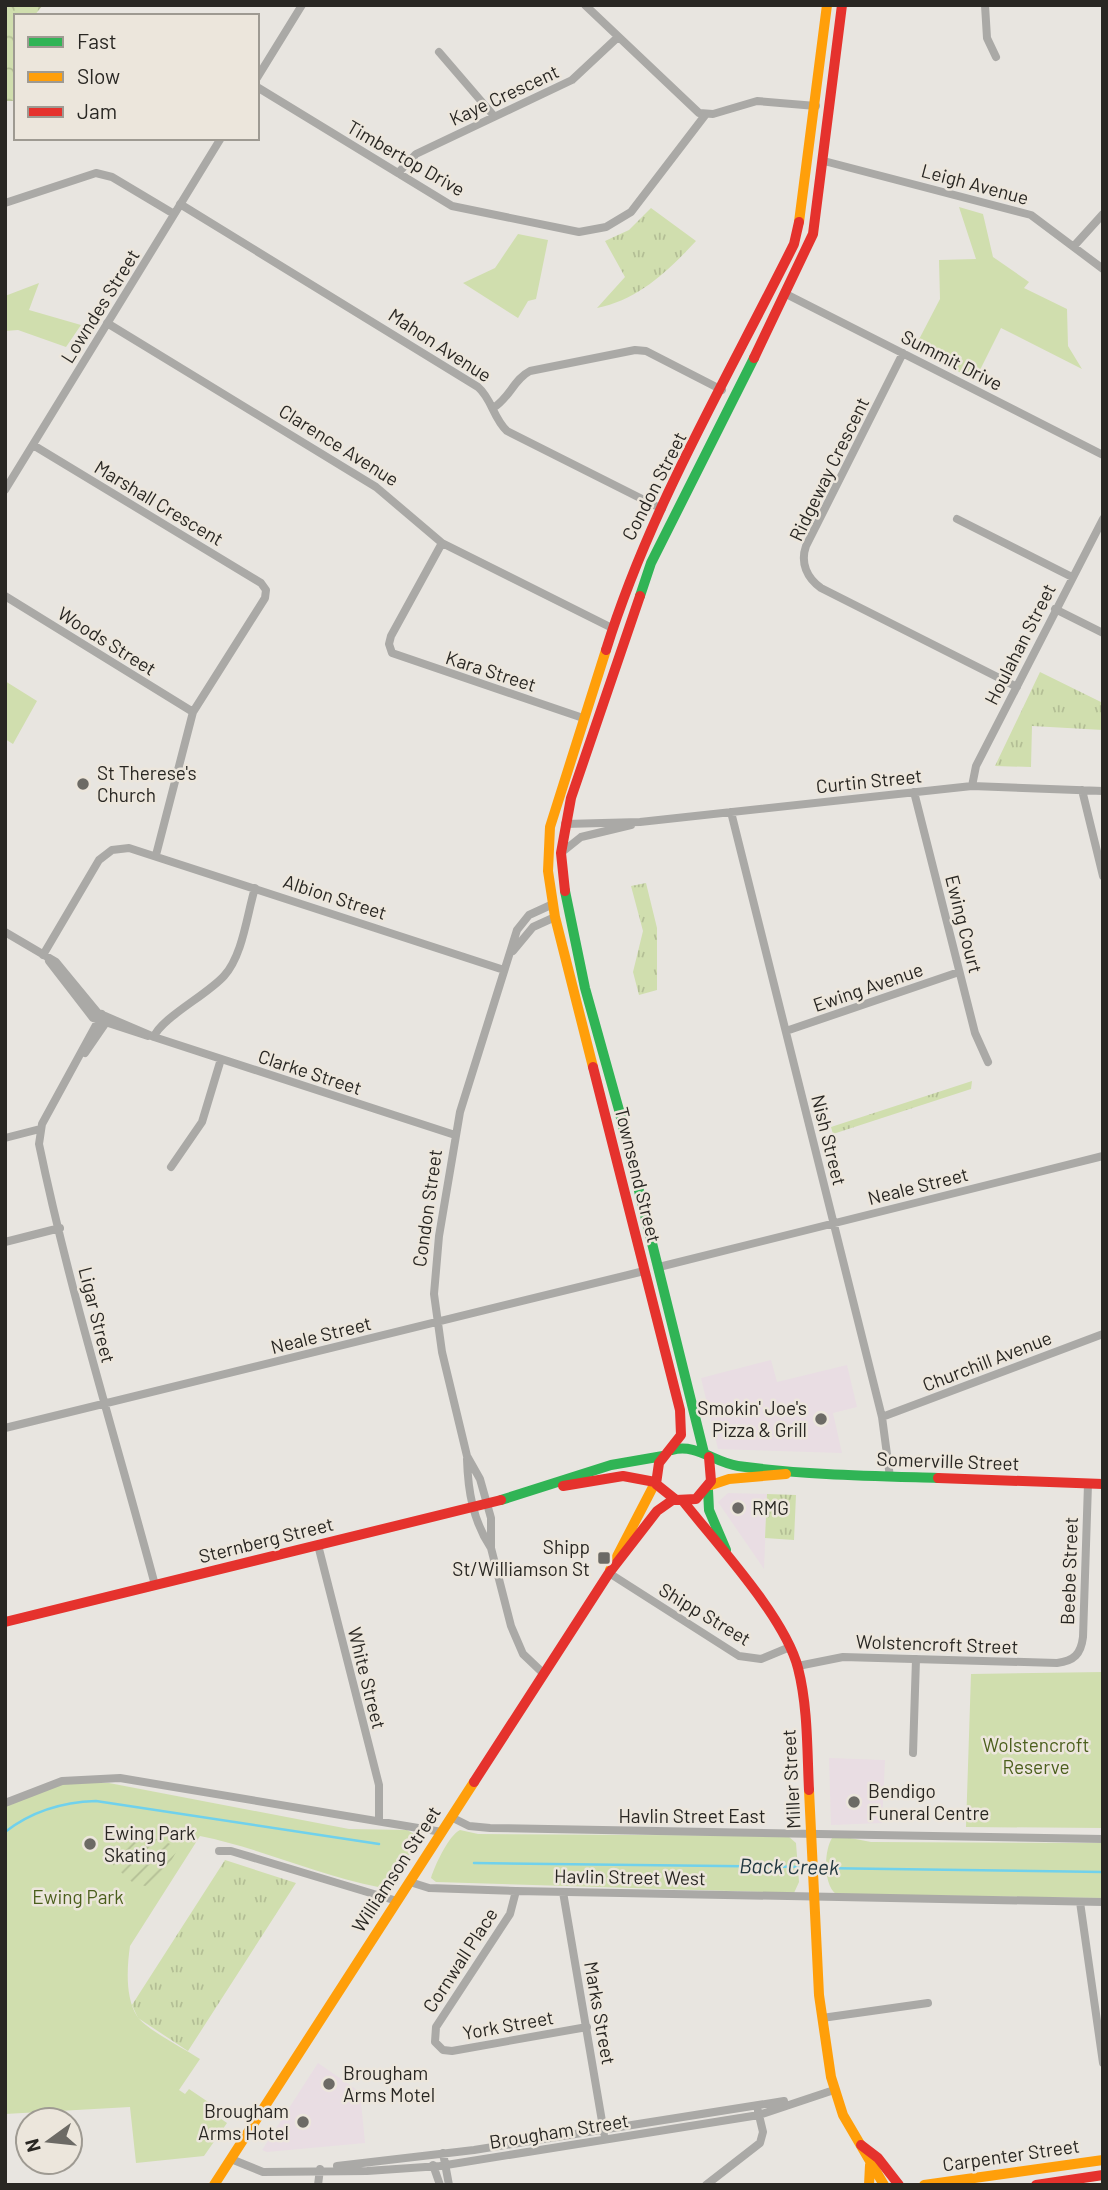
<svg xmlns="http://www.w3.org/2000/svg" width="1108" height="2190" font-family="Barlow,sans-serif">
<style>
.commercial{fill:#e9dde3}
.grass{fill:url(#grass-tufts)}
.forest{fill:url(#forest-crowns)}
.park{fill:#d0deae}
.garden{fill:url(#garden-furrows)}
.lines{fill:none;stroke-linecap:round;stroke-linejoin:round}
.stream{stroke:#70d1ec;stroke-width:2.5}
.street{stroke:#aaa9a6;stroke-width:8}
.fast{stroke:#30b455;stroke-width:10}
.slow{stroke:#ff9f0a;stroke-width:10}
.jam{stroke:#e5322d;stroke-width:10}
.poi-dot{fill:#6c6a65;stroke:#ece6dc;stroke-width:2.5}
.labels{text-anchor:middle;stroke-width:5;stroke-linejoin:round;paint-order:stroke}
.street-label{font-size:19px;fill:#292723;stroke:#ece6dc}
.poi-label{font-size:19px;fill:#292723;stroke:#ece6dc;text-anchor:start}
.park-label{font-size:19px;fill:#4b5f1c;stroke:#ece6dc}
.water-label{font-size:21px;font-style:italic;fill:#20373f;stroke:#ece6dc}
</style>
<defs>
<pattern id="grass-tufts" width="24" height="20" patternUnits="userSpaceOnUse" patternTransform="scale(1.75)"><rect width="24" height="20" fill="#d0deae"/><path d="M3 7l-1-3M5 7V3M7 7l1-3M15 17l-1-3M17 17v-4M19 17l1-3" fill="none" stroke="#b3be95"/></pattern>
<pattern id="forest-crowns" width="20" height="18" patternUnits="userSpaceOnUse" patternTransform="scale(1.75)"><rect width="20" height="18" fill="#d0deae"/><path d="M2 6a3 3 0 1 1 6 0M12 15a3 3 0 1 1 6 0" fill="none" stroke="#b3be95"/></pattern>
<pattern id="garden-furrows" width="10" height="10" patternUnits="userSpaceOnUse" patternTransform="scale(1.75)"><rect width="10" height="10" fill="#d0deae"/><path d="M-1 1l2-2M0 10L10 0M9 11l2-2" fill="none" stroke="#b3be95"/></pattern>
</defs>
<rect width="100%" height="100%" fill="#e8e5e0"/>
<path class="commercial" d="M771 1360 777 1382 847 1365 857 1407 833 1413 842 1453 718 1449 701 1378Z
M728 1493 767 1494 764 1569 718 1502Z
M829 1758 885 1760 882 1823 831 1825Z
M318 2063 360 2092 365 2143 267 2152 262 2150Z"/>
<path class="grass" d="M651 208 696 241C668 271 638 300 597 308L625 277 605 241 629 230Z
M1040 672 1103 703V730L1032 726 1031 767 995 766Z
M646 883 657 928V990L639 995 633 972 643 931 631 886Z
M972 1081 971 1089 833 1134 831 1127Z
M767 1494 796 1495 794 1540 765 1538Z
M225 1860 296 1883 188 2051 138 2018 132 2005Z"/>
<path class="forest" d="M5 5H43L34 16H16V101H5Z"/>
<path class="park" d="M959 207 983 214 993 257 1029 282 1024 288 1067 309 1068 346 1082 369 1001 328 975 380 914 349 940 299 939 260 976 259Z
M518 234 548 240 536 299 528 301 518 318 463 283 495 268Z
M39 283 29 310 81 325 66 347 18 330 5 331V296Z
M5 681 37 701 13 744 5 739Z
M1103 1672V1828L966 1827 971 1674Z
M63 1783H109L349 1829 407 1830 418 1836 410 1854 378 1887C317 1875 260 1848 200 1836L130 1946C127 1967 125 1997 137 2016 145 2029 185 2049 200 2059L179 2090 185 2094 189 2089 220 2110 217 2116 227 2123 204 2156 136 2163 130 2107 5 2114V1806Z
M460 1830 478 1834 788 1836 796 1843 799 1882 794 1893 436 1882 431 1878C435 1865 449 1835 460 1830Z
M845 1837 871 1842 1103 1843V1898L836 1894C823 1884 824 1851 832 1838Z"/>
<path class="garden" d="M131 1830 179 1847 155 1889 132 1882 113 1865Z"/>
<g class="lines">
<path class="stream" d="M5 1832C32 1811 62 1802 96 1801L379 1844
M474 1863 809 1867
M816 1868 1103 1872"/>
<path class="street" d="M585 5 699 113 713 114 757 101 816 106
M985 5 987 38 996 57
M439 52 494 116
M257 78 302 5
M257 87 452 206 579 232 606 227 631 212 706 114
M824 161 1031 215 1103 269
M398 173 416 154 572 80 618 37
M5 203 96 173 112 177 174 214
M180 204 478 387C492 399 493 418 507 431L662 509
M1074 246 1103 214
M786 294 1103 455
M107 323 376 487 442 543 612 628
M903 353 806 546C800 563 807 578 821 588L1017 687
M493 408C509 399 514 379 530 371L635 350 646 351 722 390
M33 445 261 583 266 590 265 598 193 712 156 855
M5 490 221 138
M957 519 1072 577
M442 543 391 636 389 644 392 653 583 718
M5 596 193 712
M1055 609 1103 633
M972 786 976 766 1103 519
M1082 790 1103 876
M914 792 975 1033 988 1062
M731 812 882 1417 890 1477
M565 824 640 822 972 786 1103 791
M561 853 581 837 631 825
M5 932 56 962 98 1013 154 1037 455 1135
M513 951 533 927 555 917
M43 955 99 860 112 850 129 848 504 970
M49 961 93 1018 148 1036
M102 1014 42 1124 39 1144C70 1293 116 1439 155 1585
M786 1031 959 972
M154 1037C160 1019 207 995 224 976 243 955 247 914 255 888
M85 1053 107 1021
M5 1138 40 1129
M171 1167 202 1122 221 1059
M5 1242 60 1228
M659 1267 1103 1156
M882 1417 1103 1334
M5 1428 644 1271
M467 1459C468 1491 473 1521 491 1548
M318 1545 379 1785V1820
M609 1573 739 1656 761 1659 790 1647
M798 1666 843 1657 1057 1663C1074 1661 1081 1654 1083 1637L1088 1484
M544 1674 523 1654 511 1626 491 1548V1518L480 1479 467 1456 442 1352 434 1294 439 1236 460 1112 517 930 529 915 553 904
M913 1753 916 1659
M5 1803 62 1781 120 1778 442 1832
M451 1817 469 1826 490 1828 1103 1839
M219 1851H231L397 1901
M410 1882 429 1888 516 1891 1103 1902
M516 1891 510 1914 436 2027 435 2042 443 2050 452 2051 587 2027
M563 1892 604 2133
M1080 1902 1103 2063
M822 2018 928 2003
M443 2153 449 2185
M231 2159 263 2172 367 2171 440 2166 759 2115 834 2090
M433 2165 440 2185
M337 2166 474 2150 784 2101
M318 2185 320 2169
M706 2185 760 2143 763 2132 758 2111"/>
<path class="fast" d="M640 596 651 563 754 358
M565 891 585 988 619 1110 704 1453
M672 1450C696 1443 715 1463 738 1466 804 1475 871 1476 938 1478
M708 1490 709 1510 726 1550
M501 1500 611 1465 663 1456"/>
<path class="slow" d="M799 222 827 5
M593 1067 555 917 548 871 550 827 606 650
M711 1485 729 1479 786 1474
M610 1570 655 1483
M809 1790 819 1995 831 2077 843 2115 884 2185
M214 2185 474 1782
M869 2185 870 2165
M924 2185 1103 2160"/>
<path class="jam" d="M754 358 813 234 842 5
M606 650C650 508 728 377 794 244L799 222
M565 891 561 853 571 798 640 596
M593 1067 680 1410 681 1435 659 1463 656 1484 676 1500 696 1499 711 1481 709 1457
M938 1478 1103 1484
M563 1486 623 1476 655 1482
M683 1501C716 1543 785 1617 798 1668 808 1707 807 1750 809 1790
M5 1622 501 1500
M474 1782 609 1573 657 1511 674 1499
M861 2145 878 2158 899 2185
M1036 2185 1103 2175"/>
</g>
<g class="poi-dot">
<circle cx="83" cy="784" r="7"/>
<circle cx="821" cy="1419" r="7"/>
<circle cx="738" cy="1508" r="7"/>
<rect x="597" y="1551" width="14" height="14" rx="3.5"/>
<circle cx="854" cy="1802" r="7"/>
<circle cx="90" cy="1844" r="7"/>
<circle cx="329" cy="2084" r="7"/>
<circle cx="303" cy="2122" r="7"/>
</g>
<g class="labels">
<g class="street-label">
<text transform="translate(504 95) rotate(-25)" y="7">Kaye Crescent</text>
<text transform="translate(406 158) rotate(30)" y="7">Timbertop Drive</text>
<text transform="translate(975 184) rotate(15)" y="7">Leigh Avenue</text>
<text transform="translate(100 306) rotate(-58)" y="7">Lowndes Street</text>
<text transform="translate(440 345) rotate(33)" y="7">Mahon Avenue</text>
<text transform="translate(952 360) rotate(27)" y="7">Summit Drive</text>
<text transform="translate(339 445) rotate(32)" y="7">Clarence Avenue</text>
<text transform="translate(829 469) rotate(-64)" y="7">Ridgeway Crescent</text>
<text transform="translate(654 486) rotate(-63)" y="7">Condon Street</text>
<text transform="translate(159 503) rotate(31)" y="7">Marshall Crescent</text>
<text transform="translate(107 641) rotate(32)" y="7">Woods Street</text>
<text transform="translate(1020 644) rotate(-63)" y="7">Houlahan Street</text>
<text transform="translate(491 671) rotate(18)" y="7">Kara Street</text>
<text transform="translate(869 781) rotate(-6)" y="7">Curtin Street</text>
<text transform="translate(335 897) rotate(18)" y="7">Albion Street</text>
<text transform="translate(964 924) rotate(76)" y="7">Ewing Court</text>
<text transform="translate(868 987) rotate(-19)" y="7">Ewing Avenue</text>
<text transform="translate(310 1072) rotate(18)" y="7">Clarke Street</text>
<text transform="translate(829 1140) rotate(76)" y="7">Nish Street</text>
<text transform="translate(638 1175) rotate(76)" y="7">Townsend Street</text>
<text transform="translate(918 1186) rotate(-14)" y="7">Neale Street</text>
<text transform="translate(427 1208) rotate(-82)" y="7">Condon Street</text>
<text transform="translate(97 1315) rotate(76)" y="7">Ligar Street</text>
<text transform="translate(321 1335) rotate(-14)" y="7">Neale Street</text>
<text transform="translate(987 1361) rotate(-21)" y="7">Churchill Avenue</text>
<text transform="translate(948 1461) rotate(2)" y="7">Somerville Street</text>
<text transform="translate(266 1540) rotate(-14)" y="7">Sternberg Street</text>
<text transform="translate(1069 1571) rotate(-88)" y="7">Beebe Street</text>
<text transform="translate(705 1614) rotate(31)" y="7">Shipp Street</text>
<text transform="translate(937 1644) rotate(2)" y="7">Wolstencroft Street</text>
<text transform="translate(367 1678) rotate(76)" y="7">White Street</text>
<text transform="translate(791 1779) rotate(-93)" y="7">Miller Street</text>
<text x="692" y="1823">Havlin Street East</text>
<text transform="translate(396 1869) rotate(-57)" y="7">Williamson Street</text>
<text transform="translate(630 1877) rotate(1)" y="7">Havlin Street West</text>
<text transform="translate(460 1960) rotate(-57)" y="7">Cornwall Place</text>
<text transform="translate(600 2013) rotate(80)" y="7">Marks Street</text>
<text transform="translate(508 2025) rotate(-10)" y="7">York Street</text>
<text transform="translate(559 2131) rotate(-9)" y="7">Brougham Street</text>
<text transform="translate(1011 2155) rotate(-8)" y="7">Carpenter Street</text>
</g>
<g class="poi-label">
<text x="97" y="780">St Therese's<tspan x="97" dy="22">Church</tspan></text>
<text x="807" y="1415" text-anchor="end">Smokin' Joe's<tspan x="807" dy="22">Pizza &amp; Grill</tspan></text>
<text x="752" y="1515">RMG</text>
<text x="590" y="1554" text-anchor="end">Shipp<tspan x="590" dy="22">St/Williamson St</tspan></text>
<text x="868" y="1798">Bendigo<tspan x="868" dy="22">Funeral Centre</tspan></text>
<text x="104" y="1840">Ewing Park<tspan x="104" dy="22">Skating</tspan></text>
<text x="343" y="2080">Brougham<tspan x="343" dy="22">Arms Motel</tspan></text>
<text x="289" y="2118" text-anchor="end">Brougham<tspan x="289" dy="22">Arms Hotel</tspan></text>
</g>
<g class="park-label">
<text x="1036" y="1752">Wolstencroft<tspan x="1036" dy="22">Reserve</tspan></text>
<text x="78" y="1904">Ewing Park</text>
</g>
<g class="water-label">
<text transform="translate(789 1867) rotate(1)" y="7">Back Creek</text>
</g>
</g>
<rect width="1108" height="2190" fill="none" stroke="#292723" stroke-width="14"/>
<rect x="14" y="14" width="245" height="126" fill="#ece6dc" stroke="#9e9a92" stroke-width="2"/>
<rect x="28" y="37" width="35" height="10" fill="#30b455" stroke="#9e9a92" stroke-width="2"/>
<text x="77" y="49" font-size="21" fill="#292723">Fast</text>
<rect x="28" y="72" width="35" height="10" fill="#ff9f0a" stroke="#9e9a92" stroke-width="2"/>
<text x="77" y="84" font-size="21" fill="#292723">Slow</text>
<rect x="28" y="107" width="35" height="10" fill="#e5322d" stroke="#9e9a92" stroke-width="2"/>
<text x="77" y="119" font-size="21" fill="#292723">Jam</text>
<g transform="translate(49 2141) rotate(255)"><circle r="33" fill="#ece6dc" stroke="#9e9a92" stroke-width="2"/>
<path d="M0-5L12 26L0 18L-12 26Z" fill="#6c6a65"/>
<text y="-10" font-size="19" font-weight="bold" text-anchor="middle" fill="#292723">N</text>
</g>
</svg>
